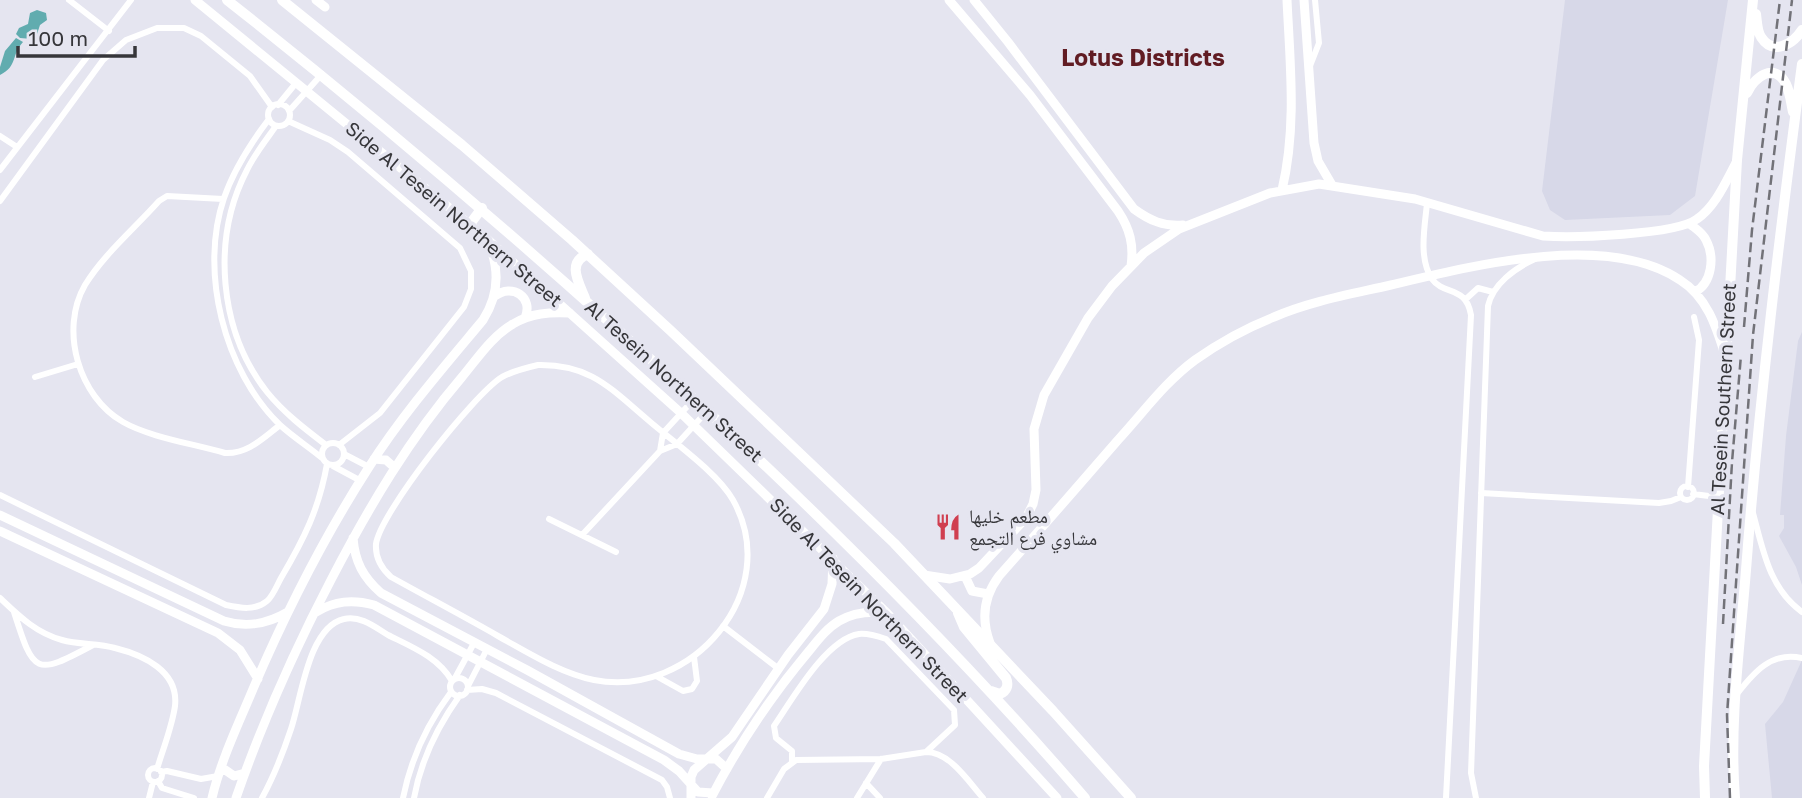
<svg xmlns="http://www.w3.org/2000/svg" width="1802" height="798" font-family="'Golos Text','Noto Naskh Arabic',sans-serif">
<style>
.built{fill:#d7d8e8}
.water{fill:#61acaf}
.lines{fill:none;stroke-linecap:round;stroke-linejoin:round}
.street{stroke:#fff;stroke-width:6}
.secondary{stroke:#fff;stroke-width:9}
.primary{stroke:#fff;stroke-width:10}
.rail{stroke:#727278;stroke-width:2.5;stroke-dasharray:10 5;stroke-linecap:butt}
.labels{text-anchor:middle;stroke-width:7;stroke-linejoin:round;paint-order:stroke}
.street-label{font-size:19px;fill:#36363a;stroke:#e5e5f0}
.poi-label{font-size:19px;fill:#36363a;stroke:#e5e5f0;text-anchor:start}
.quarter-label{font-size:23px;font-weight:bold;fill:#611c23;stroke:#e5e5f0}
</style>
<rect width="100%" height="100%" fill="#e5e5f0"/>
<path class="built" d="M1565 0H1728L1695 196 1670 215 1565 220 1550 210 1542 191Z
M1802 332V585L1796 567 1779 536 1784 528V515H1780L1786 436 1798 341Z
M1802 660V798H1772L1765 724 1783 702Z"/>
<path class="water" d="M37 10 46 13 47 20 40 25 37 34 32 39 20 38 16 34 19 28 28 24 30 13Z
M16 38 23 42C11 55 18 66 0 75V67L5 51Z"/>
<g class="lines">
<path class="street" d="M69 0 109 31
M1310 66 1319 43 1315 0
M268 115a11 11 0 1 1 22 0a11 11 0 1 1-22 0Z
M278 105 296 83
M289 111 322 74
M269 119C250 144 234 169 224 198 199 271 224 371 280 425 293 437 309 447 322 458
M288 121 330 140 348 152 460 248 471 271V289L464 307 380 413 339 445
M276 126C266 140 254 155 247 170 211 239 219 331 267 392 284 413 305 429 326 445
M0 136 17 147
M0 170 131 0
M223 199 167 196 159 201C135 228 104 254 85 285 59 330 79 397 123 422 149 437 194 444 225 453 248 454 263 438 280 425
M0 201 103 60 126 40 157 28H184L201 36 250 76 272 107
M1427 203C1425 226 1418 258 1432 279 1444 296 1466 285 1471 315L1446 798
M1466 299 1478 288 1493 292
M538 365C590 364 610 388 648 420 672 441 717 472 733 500 784 591 692 699 594 680 560 673 529 653 498 636 463 616 427 597 391 577 381 568 375 558 376 544 380 513 474 394 502 377 513 371 525 368 538 365Z
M35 377 78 364
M322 454a11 11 0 1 1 22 0a11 11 0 1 1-22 0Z
M660 451 663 433 695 398
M344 454 369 467
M333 466 361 481
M1680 493a7 7 0 1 1 14 0a7 7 0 1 1-14 0Z
M1688 487 1699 340 1694 317
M1481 493 1659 503 1671 501 1681 497
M1693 494 1717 497
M0 495 226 605C240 608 255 611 267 601 273 596 277 585 281 578 304 539 319 509 327 464
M1753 513C1763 550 1769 588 1802 612
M549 519 616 552
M582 535 660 451 677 444 708 410
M0 598C19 616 36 633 62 640 79 645 98 643 115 648 143 655 179 671 175 706 172 727 163 749 157 769
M14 612C34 675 35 676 93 645
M723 626 779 669
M656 676 683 691 692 689 697 681 694 657
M455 678 474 643
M450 687a9 9 0 1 1 18 0a9 9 0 1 1-18 0Z
M468 686 487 649
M467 690 482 689 496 693 662 780 667 787 670 798
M1737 694C1754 672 1772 651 1802 658
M792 761V751L776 738 774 726C792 700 826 639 859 634 868 633 877 636 886 639L954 710 955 725 926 752
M148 775a7 7 0 1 1 14 0a7 7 0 1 1-14 0Z
M161 772 167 771 201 779 218 776
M158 781 162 788 194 798
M866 783 880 798
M149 798 153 782
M262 798C274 776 283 753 291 729 301 700 308 627 344 619 360 615 375 627 388 635 412 647 438 657 452 681
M403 798C411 758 427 724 451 692
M414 798C421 759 437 727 460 695
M767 798 784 769 796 760 881 759 926 752C950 752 968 781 983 798
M857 798 881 759
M1476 798 1471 773 1488 306C1493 284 1515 268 1535 259"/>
<path class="secondary" d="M195 0 485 237 681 413 887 613 1057 798
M316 0 325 7
M949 0 1030 95 1118 211C1130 229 1134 245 1131 266
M974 0 1008 42 1134 209C1149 220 1164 227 1183 225
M1304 0 1314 143 1318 161 1332 185
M1282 190C1297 127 1290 64 1287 0
M1690 224C1696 229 1703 233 1706 240 1715 257 1712 283 1695 292
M495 296C512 283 534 297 525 318
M374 459 386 460 395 468
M0 515 224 621C247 628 267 624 288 612
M0 531 218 633 240 650 258 679
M353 538C355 562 363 577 381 593L527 670 679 754 697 759H716L727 769
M924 575 950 579 970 574 979 568 1026 518 1033 504 1036 490 1034 429 1044 395 1088 318 1112 286 1144 253 1179 229 1270 193 1319 184 1415 199 1543 236C1572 238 1676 235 1697 219 1716 206 1726 181 1737 161
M965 576 972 591 988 594
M316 612C335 601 352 599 374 605L664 760 679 771 698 792 713 793
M990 643C981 619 984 596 999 576 1039 531 1079 485 1118 440 1143 413 1165 382 1195 360 1219 343 1246 328 1274 317 1311 301 1352 294 1391 285 1471 266 1607 231 1680 280 1707 297 1716 326 1725 355
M221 767 234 776 245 773
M712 796C738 746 772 695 809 651 818 640 827 628 839 621 854 612 870 611 887 613
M212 798C221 760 238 725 253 689 286 612 324 537 369 467 402 415 443 368 483 320 499 295 500 269 488 242
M236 798C263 720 294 651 332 578 369 507 409 439 462 377 477 359 492 336 513 324 531 313 550 312 570 313
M691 798V777L694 770 732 737 788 655 824 609 832 584 833 558"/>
<path class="primary" d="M227 0C354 100 477 204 597 311 769 464 935 624 1085 798
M282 0 462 145 572 240 671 331 894 543 1053 711 1131 798
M1756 14C1757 21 1757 31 1761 37 1773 56 1793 44 1802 30
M1747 93C1754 78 1774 61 1786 84 1790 92 1791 103 1793 112
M470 224 482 208
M585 298C579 283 566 262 588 254
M958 613 964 627 1006 678C1009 685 1007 691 1000 694L991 691
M1705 798 1704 766 1737 160 1753 0
M1735 798C1729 723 1740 646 1746 570 1759 401 1780 232 1802 64"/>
<path class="rail" d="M1744 327 1752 230 1780 0
M1723 624 1732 462 1741 355
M1730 798 1727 715 1753 335 1792 0"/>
</g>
<defs>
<g id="restaurant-bare" transform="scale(2.1)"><path d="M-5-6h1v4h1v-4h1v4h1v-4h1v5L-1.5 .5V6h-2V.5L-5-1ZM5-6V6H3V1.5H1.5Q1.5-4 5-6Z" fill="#d03f50" stroke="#e5e5f0" stroke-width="2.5" paint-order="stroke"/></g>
</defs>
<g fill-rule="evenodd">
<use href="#restaurant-bare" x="948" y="527"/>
</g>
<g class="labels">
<g class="street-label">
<text transform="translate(454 214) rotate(40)" y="7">Side Al Tesein Northern Street</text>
<text transform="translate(674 381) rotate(42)" y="7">Al Tesein Northern Street</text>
<text transform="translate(1723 399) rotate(-87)" y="7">Al Tesein Southern Street</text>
<text transform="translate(869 600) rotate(46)" y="7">Side Al Tesein Northern Street</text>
</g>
<g class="poi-label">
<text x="969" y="523">مطعم خليها<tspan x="969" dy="22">مشاوي فرع التجمع</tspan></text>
</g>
<g class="quarter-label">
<text x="1143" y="66">Lotus Districts</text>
</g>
</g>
<path d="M18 46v10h117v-10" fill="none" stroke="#36363a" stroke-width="3.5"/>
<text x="28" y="46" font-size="21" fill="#36363a" stroke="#e5e5f0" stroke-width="5" paint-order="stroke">100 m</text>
</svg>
